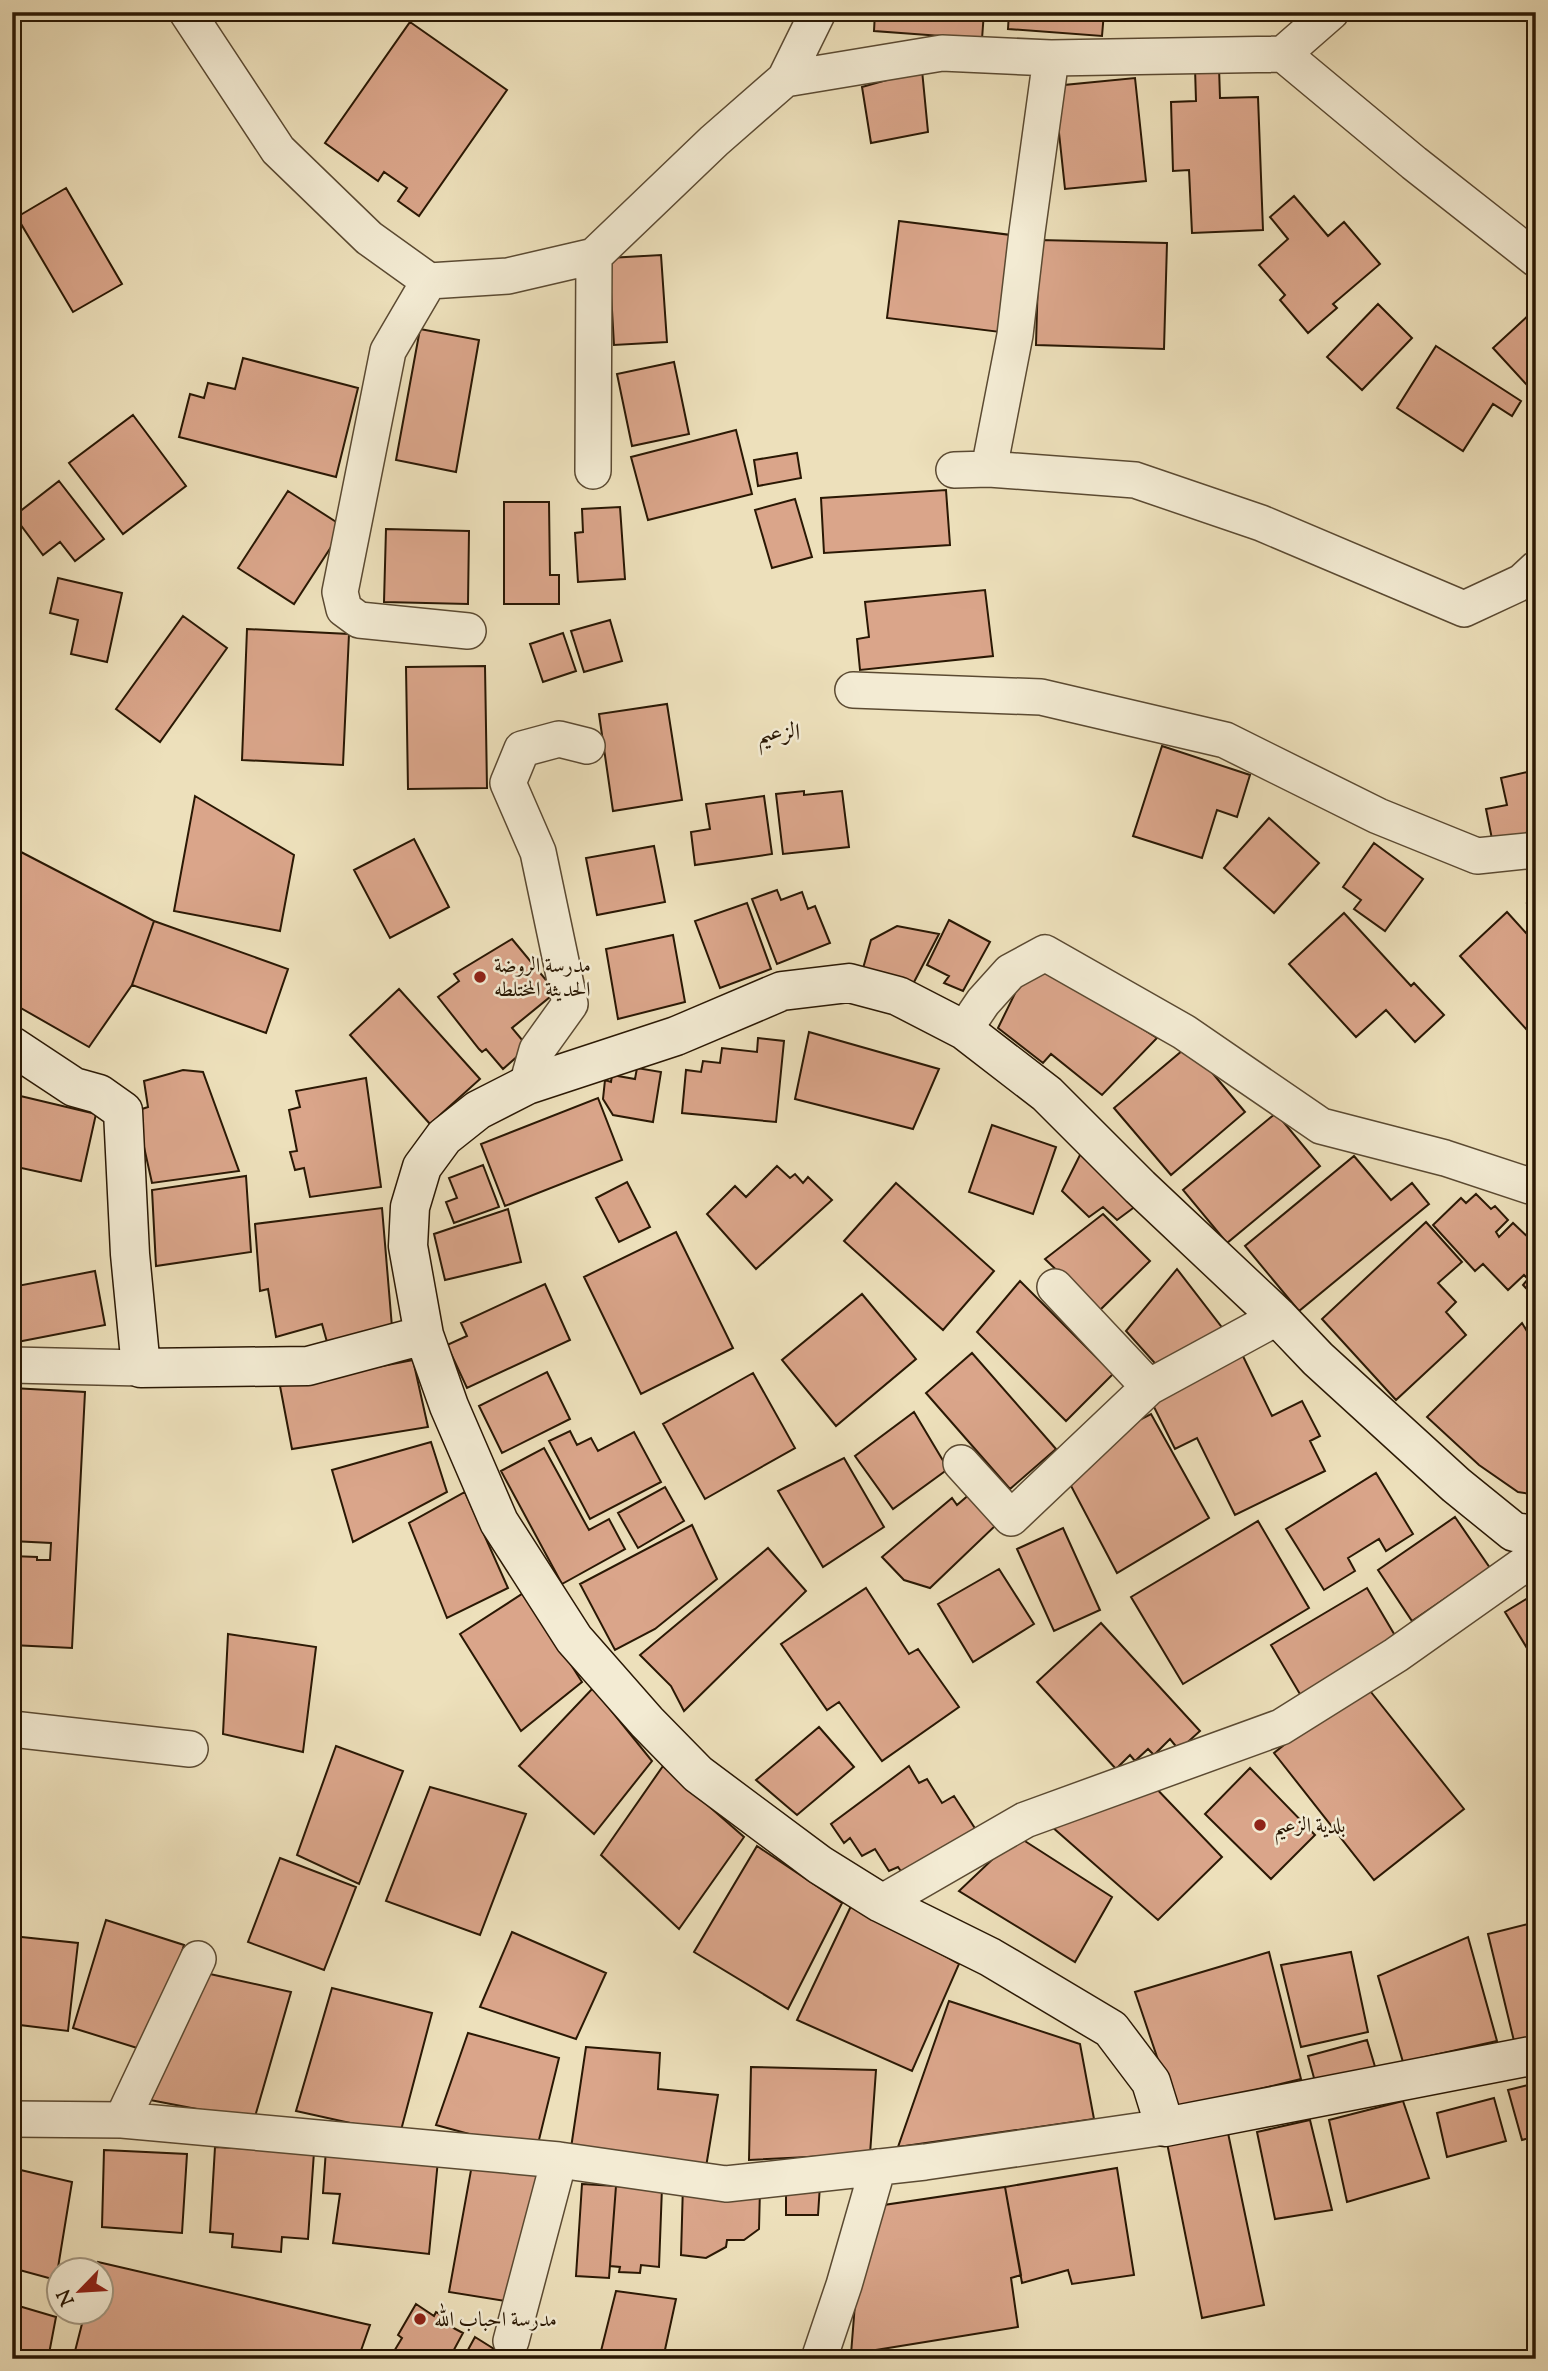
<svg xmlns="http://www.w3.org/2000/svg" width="1548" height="2371" font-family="'Sorts Mill Goudy',Amiri,serif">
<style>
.building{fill:#daa58a;stroke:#2a1804;stroke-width:2}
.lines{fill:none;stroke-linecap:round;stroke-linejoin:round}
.street-casing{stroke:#5b4a32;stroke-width:38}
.secondary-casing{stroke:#2a1804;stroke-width:41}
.street{stroke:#f3ebd3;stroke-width:35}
.secondary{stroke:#f3ebd3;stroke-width:38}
.poi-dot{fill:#8f2418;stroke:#f3ebd3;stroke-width:2.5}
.labels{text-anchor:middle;stroke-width:5;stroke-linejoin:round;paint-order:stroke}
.poi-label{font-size:21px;fill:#2a1804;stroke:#f3ebd3;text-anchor:start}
.quarter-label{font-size:24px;fill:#2a1804;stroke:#f3ebd3}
</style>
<rect width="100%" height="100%" fill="#ede0bb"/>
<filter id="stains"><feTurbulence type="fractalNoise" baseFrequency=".00286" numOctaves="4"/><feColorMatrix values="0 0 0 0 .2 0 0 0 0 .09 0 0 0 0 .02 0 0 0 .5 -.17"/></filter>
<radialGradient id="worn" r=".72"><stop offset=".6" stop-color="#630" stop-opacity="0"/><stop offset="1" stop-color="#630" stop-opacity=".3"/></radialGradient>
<path class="building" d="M875 12H984L982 39 874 31Z
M1009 12H1104L1102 36 1008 29Z
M410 22 507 90 419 216 398 201 407 188 384 172 378 181 325 143Z
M1219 67 1220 98 1258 97 1263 230 1192 233 1189 170 1173 171 1171 102 1196 101 1195 68Z
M922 70 928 132 871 143 862 87Z
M1135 78 1146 181 1065 189 1054 86Z
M66 188 122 284 73 312 17 217Z
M1294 196 1328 236 1344 222 1380 264 1333 304 1337 308 1308 333 1280 300 1285 295 1259 265 1288 239 1270 217Z
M899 221 1019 236 1008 333 887 318Z
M1039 240 1167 243 1164 349 1036 345Z
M661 255 667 342 614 345 609 258Z
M1378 304 1412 338 1362 390 1327 357Z
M1531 313 1536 318V395L1493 348Z
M420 329 479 340 456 472 396 460Z
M1436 346 1521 401 1512 416 1493 404 1463 451 1397 408Z
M243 358 358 388 336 477 179 437 190 394 204 398 208 383 235 389Z
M674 362 689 434 632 446 617 374Z
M133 415 186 486 123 534 69 463Z
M736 430 752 494 648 520 631 457Z
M797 453 801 478 758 486 754 460Z
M59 481 104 539 75 561 60 542 43 555 14 516Z
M946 490 950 545 824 553 821 498Z
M288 491 344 527 294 604 238 568Z
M795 499 812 557 772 568 755 510Z
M504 502H549L550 575H559V604H504Z
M620 507 625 579 578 582 575 533 583 532 582 509Z
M386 529 469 531 468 604 384 602Z
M58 578 122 593 107 662 71 654 78 620 50 613Z
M985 590 993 656 860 670 857 639 869 637 865 602Z
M183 616 227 648 160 742 116 709Z
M610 620 622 661 584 672 571 631Z
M247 629 349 634 343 765 242 760Z
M563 633 576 671 543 682 530 644Z
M485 666 487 788 408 789 406 667Z
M667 704 682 800 613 811 599 714Z
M1162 746 1250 775 1237 817 1217 810 1202 858 1133 836Z
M1536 770V834L1493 844 1486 809 1507 805 1501 778Z
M804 791V795L842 791 849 847 783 854 776 794Z
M195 796 294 855 280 931 174 911Z
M764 796 772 854 695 865 691 832 710 829 706 804Z
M1269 818 1319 863 1274 913 1224 868Z
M414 839 449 907 390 938 354 870Z
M1374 843 1423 879 1385 931 1354 909 1361 900 1343 887Z
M654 846 665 902 597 915 586 858Z
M21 852 154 921 132 985 89 1047 12 1003V871Z
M777 890 781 900 802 892 808 909 815 906 830 943 777 964 752 899Z
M1536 895V912L1527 903Z
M747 903 771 969 720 988 695 921Z
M1507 912 1536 944V1021L1526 1029 1460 956Z
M1344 913 1411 986 1414 983 1444 1015 1415 1042 1386 1010 1356 1037 1289 964Z
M949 920 990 942 963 991 944 983 949 976 927 965Z
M154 921 288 969 266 1033 132 985Z
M897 926 939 934 913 984 862 972 871 940Z
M673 935 685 1002 618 1019 606 949Z
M512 939 556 992 512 1028 528 1047 503 1069 486 1049 482 1052 479 1049 438 997 459 981 454 974Z
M1045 967 1157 1038 1102 1095 1051 1054 1043 1063 998 1028 1022 979Z
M399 989 480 1079 430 1124 350 1035Z
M809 1032 939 1069 913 1129 795 1099Z
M758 1038 784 1041 776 1122 682 1113 686 1070 701 1072 703 1061 720 1063 722 1048 757 1052Z
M1189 1045 1245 1112 1171 1175 1114 1108Z
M637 1068 661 1072 653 1122 613 1115 603 1099 605 1080 611 1082 612 1075 635 1079Z
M183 1070 203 1072 239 1171 152 1183 136 1111 148 1107 144 1081Z
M366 1078 381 1187 310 1197 304 1168 295 1170 290 1152 297 1151 289 1110 300 1107 296 1091Z
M12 1094 96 1114 81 1181 12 1166Z
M598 1098 622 1160 505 1206 481 1144Z
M1276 1113 1320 1166 1227 1243 1183 1190Z
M992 1125 1056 1147 1033 1214 969 1192Z
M1086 1143 1144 1200 1117 1220 1103 1207 1089 1217 1062 1191Z
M1354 1156 1391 1200 1412 1183 1429 1204 1299 1311 1245 1246Z
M483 1165 499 1207 454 1223 446 1202 457 1198 449 1178Z
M777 1166 790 1178 795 1174 803 1183 808 1177 832 1200 756 1269 707 1214 735 1186 746 1197Z
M246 1176 251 1252 156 1266 152 1190Z
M627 1182 650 1227 619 1242 596 1198Z
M896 1183 994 1271 943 1330 844 1241Z
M1476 1194 1491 1209 1495 1206 1508 1220 1496 1232 1499 1237 1513 1223 1532 1241 1528 1245 1534 1252 1536 1250V1299L1523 1285 1528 1279 1524 1275 1508 1290 1483 1264 1475 1271 1433 1225 1461 1198 1466 1203Z
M382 1208 392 1327 327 1342 322 1324 276 1337 268 1289 260 1291 255 1224Z
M508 1209 521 1262 445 1280 434 1234Z
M1103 1214 1150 1261 1099 1311 1045 1259Z
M1426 1222 1462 1262 1438 1283 1456 1302 1446 1312 1466 1335 1396 1400 1322 1319Z
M676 1232 733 1348 641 1394 584 1277Z
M1177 1269 1227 1334 1161 1370 1126 1331Z
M95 1271 105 1325 12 1343V1287Z
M1020 1281 1113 1374 1066 1421 977 1332Z
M545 1284 570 1340 467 1388 447 1345 467 1336 461 1323Z
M862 1294 916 1359 836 1426 782 1360Z
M1522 1323 1536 1346V1495L1518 1492 1479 1465 1427 1417Z
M1240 1350 1272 1416 1302 1401 1320 1436 1310 1441 1325 1471 1235 1515 1197 1438 1175 1449 1148 1395Z
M972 1353 1056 1449 1010 1489 926 1393Z
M413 1360 428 1427 292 1449 280 1386Z
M547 1372 570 1419 502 1453 479 1406Z
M753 1373 795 1448 705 1499 663 1424Z
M12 1388 85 1392 72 1648 12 1645V1556L37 1557V1560H50L51 1543 12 1541Z
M914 1412 948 1469 893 1509 855 1456Z
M1151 1414 1209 1518 1117 1573 1070 1484 1120 1430Z
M570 1431 577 1445 591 1438 598 1451 634 1432 661 1482 590 1519 549 1441Z
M431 1442 447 1492 353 1542 332 1470Z
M544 1448 589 1530 609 1519 625 1549 562 1584 501 1471Z
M844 1458 884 1527 823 1567 778 1491Z
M1376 1473 1413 1534 1386 1551 1379 1539 1348 1558 1355 1571 1324 1590 1286 1529Z
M665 1487 684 1521 638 1548 618 1513Z
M465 1492 508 1588 447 1618 409 1523Z
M971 1493 996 1525 930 1588 904 1580 882 1557 952 1498 957 1505Z
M1455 1517 1490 1568 1412 1621 1378 1570Z
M1258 1521 1309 1608 1183 1684 1131 1597Z
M692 1525 717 1579 655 1629 615 1650 580 1584Z
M1063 1528 1100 1610 1054 1631 1017 1549Z
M768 1548 806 1591 684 1711 671 1686 640 1655Z
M999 1569 1034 1624 973 1662 938 1604Z
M866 1588 909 1654 918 1649 959 1707 882 1761 839 1702 827 1710 781 1644Z
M1367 1588 1400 1644 1304 1701 1271 1645Z
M525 1592 582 1682 521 1731 460 1634Z
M1536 1593V1663L1505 1612Z
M1101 1623 1200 1731 1179 1750 1170 1739 1154 1755 1148 1749 1135 1761 1130 1755 1116 1769 1037 1682Z
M228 1634 316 1647 303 1752 223 1734Z
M1363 1682 1464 1809 1374 1880 1274 1753Z
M593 1688 652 1761 594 1834 519 1766Z
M819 1727 854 1767 797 1815 756 1780Z
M336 1746 403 1771 359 1884 297 1855Z
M663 1766 744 1837 679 1929 601 1855Z
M909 1766 919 1783 927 1779 942 1803 954 1796 978 1833 905 1877 898 1867 889 1871 875 1849 862 1856 850 1838 844 1843 831 1824Z
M1250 1768 1315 1835 1271 1879 1205 1814Z
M1151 1783 1222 1857 1158 1920 1051 1826Z
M430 1787 526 1814 480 1935 386 1901Z
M1017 1836 1112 1897 1075 1962 959 1891Z
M757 1846 842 1903 788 2009 694 1952Z
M280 1858 356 1887 324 1970 248 1942Z
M852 1904 959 1964 912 2071 797 2020Z
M106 1920 184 1945 150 2052 73 2028Z
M1536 1922V2037L1514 2041 1488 1934Z
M512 1932 606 1973 576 2039 480 2007Z
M12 1936 78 1943 68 2031 12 2024Z
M1468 1937 1497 2041 1403 2062 1378 1976Z
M1269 1952 1301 2079 1175 2110 1135 1992Z
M1351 1952 1368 2032 1301 2047 1281 1965Z
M201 1972 291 1992 254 2120 150 2100Z
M332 1988 432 2013 400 2134 296 2111Z
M949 2001 1080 2044 1094 2119 898 2147Z
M468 2033 559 2058 536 2152 436 2125Z
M1367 2040 1379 2080 1317 2089 1308 2056Z
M586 2047 660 2053 658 2089 718 2095 706 2167 571 2148Z
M751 2067 876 2070 870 2154 749 2160Z
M1536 2083V2136L1522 2140 1508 2090Z
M1494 2098 1506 2141 1447 2157 1437 2113Z
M1403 2101 1429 2178 1347 2202 1329 2120Z
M1310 2120 1332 2210 1275 2219 1257 2132Z
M1228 2133 1264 2305 1202 2318 1167 2143Z
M215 2147 314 2152 308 2239 282 2237 281 2252 232 2247 233 2234 210 2232Z
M326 2149 438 2160 429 2254 333 2243 340 2194 323 2193Z
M104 2150 187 2154 182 2233 102 2227Z
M473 2159 540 2166 512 2302 449 2292Z
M12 2168 72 2182 56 2280 12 2268Z
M1117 2168 1134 2275 1072 2284 1068 2270 1022 2283 1005 2187Z
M582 2184 616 2186 609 2278 576 2276Z
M683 2184 760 2189 759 2229 744 2240H727L726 2247 706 2258 681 2255Z
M786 2185H820L818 2215H786Z
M616 2186 662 2187 659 2267 641 2265 640 2273 619 2272 620 2267 610 2266Z
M1005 2187 1021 2275 1011 2278 1018 2327 851 2354 856 2291 884 2205Z
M98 2262 370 2325 358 2359H73L85 2312H102V2270H96Z
M616 2291 676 2299 663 2359H599Z
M12 2304 56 2317 48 2359H12Z
M416 2304 434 2316 436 2312 449 2319 446 2324 463 2333 449 2359 390 2358 402 2338 398 2335Z
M475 2337 510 2359H463Z"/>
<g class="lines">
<g class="street-casing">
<path id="street" d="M187 12 278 150 369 238 429 281 508 276 594 256 714 141 785 79 942 53 1051 58 1283 54 1414 163 1536 259
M1283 54 1331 12
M785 79 818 12
M429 281 388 351 340 592 344 609 359 620 468 631
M989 469 1015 335 1027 232 1051 58
M954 470 989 469 1135 480 1261 523 1464 609 1522 582 1536 569
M593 471 594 256
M853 690 1041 697 1225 740 1378 816 1477 856 1536 850
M964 1030 983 1002 1010 972 1045 953 1184 1032 1321 1126 1445 1158 1536 1188
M527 1085 537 1050 570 1004 538 852 508 783 522 749 559 739 587 746
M1055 1287 1149 1387 1278 1317
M12 1365 141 1368
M961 1463 1011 1518 1149 1387
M12 1729 190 1749
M881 1903 1025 1820 1281 1727 1396 1655 1536 1556
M12 2119 122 2120 559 2160 726 2184 925 2162 1165 2127
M122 2120 198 1959
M511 2341 559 2160
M819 2359 844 2285 878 2167"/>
</g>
<g class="secondary-casing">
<path id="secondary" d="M12 1046 74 1087 99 1094 123 1111 130 1254 141 1368 308 1366 424 1335
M1536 1535 1514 1532 1456 1485 1318 1359 1278 1317 1140 1187 1047 1094 964 1030 898 996 849 983 782 991 676 1036 527 1085 478 1110 444 1137 422 1167 410 1207 408 1246 424 1335 449 1406 499 1522 574 1639 647 1722 698 1774 820 1865 881 1903 990 1957 1111 2029 1151 2082 1165 2127 1536 2055"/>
</g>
<use href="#street" class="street"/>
<use href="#secondary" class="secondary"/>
</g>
<g class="poi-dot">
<circle cx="480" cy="977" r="7"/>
<circle cx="1260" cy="1825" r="7"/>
<circle cx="420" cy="2319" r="7"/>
</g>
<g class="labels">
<g class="poi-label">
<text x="494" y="972">مدرسة الروضة<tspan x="494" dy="24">الحديثة المختلطه</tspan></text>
<text x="1274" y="1832">بلدية الزعيم</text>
<text x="434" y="2326">مدرسة احباب الله</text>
</g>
<g class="quarter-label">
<text x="779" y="740">الزعيم</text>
</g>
</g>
<rect width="1548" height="2371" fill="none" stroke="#ede0bb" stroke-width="42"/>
<rect x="14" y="14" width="1520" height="2343" fill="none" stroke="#2a1804" stroke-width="3.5"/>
<rect x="21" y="21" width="1506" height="2329" fill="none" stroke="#2a1804" stroke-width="2"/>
<g transform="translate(80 2291) rotate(245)"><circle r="33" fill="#f3ebd3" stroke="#a39780" stroke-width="2"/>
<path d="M0-5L12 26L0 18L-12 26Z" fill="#8f2418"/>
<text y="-10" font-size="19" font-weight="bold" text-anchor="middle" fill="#2a1804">N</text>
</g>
<rect width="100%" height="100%" filter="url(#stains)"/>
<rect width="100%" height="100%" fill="url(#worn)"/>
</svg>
